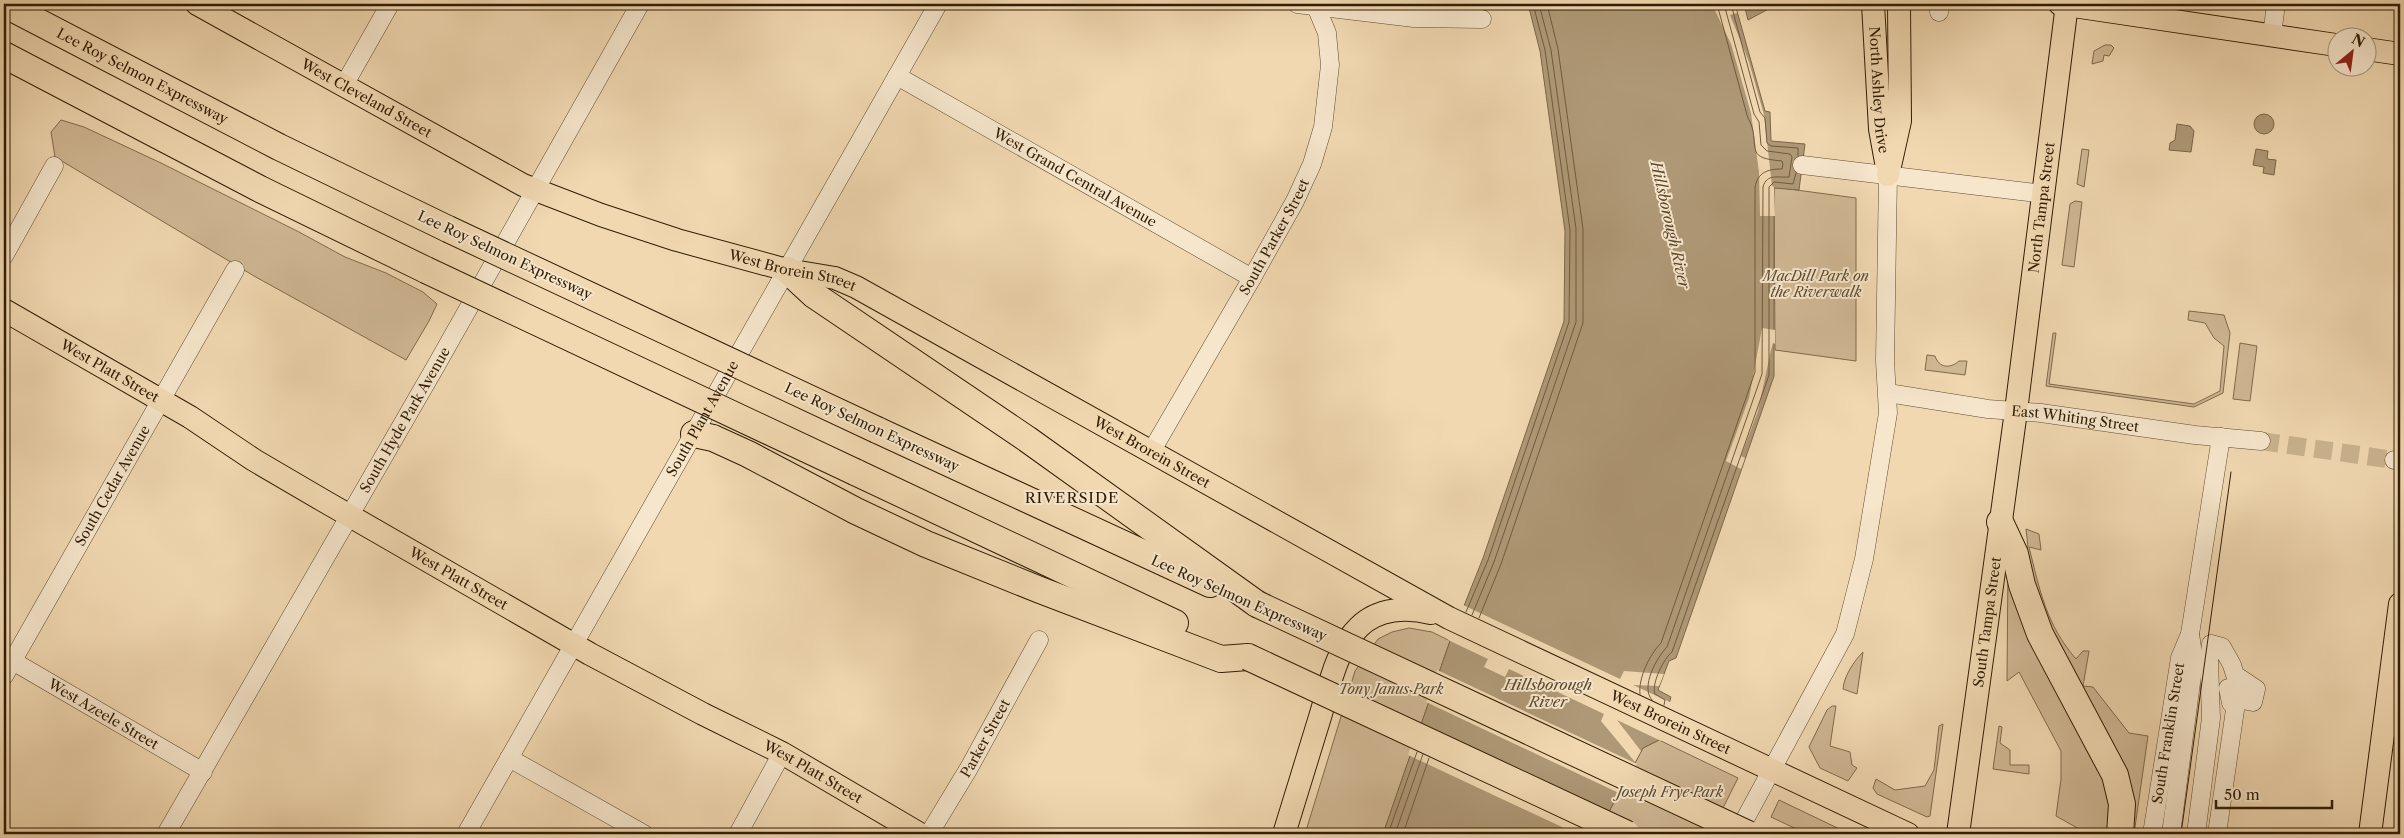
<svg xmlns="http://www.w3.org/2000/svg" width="2404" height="838" font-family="'Libre Caslon Text',serif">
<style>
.green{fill:#d0b894;stroke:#806a4c}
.water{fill:#af9876;stroke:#7c6748}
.pier{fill:#f1d8b1}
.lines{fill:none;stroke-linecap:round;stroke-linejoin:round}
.shore{stroke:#705a3d;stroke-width:1}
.minor-tunnel{stroke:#cab38e;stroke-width:18;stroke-dasharray:18 9;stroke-linecap:butt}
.minor-casing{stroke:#604c2f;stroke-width:19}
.major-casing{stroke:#301d04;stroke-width:24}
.highway-casing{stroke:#301d04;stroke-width:28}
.minor{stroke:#f6e6cc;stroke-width:18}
.major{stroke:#f1d8b1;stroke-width:22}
.highway{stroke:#f1d8b1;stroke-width:26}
.tram{stroke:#301d04;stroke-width:1}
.highway-bridge-casing{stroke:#301d04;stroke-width:28;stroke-linecap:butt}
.highway-bridge{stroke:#f1d8b1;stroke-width:26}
.labels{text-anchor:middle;stroke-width:4;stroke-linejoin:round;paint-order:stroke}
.street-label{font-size:14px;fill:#301d04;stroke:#f6e6cc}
.park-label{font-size:14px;font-style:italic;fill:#604c2f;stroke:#f6e6cc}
.water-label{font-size:15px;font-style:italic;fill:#5c482c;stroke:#f6e6cc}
.neighbourhood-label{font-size:15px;letter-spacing:1px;fill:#301d04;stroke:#f6e6cc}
</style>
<rect width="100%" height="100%" fill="#f1d8b1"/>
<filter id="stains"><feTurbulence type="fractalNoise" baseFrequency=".004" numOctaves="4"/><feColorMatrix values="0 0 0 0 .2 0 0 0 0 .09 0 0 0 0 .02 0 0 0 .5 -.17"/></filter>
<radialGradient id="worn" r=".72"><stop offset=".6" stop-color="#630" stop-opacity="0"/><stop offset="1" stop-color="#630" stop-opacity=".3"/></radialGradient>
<path class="green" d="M2105 45H2111L2114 48 2109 56 2104 55 2103 61 2092 64 2094 51Z
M61 120 84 127 161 163 299 232 345 257 386 273 423 292 437 304 429 321 406 360 254 276 55 157 51 132Z
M2082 149 2089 150 2084 187 2077 184Z
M1774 187 1856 198V361L1775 350Z
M2075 201 2082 202 2074 267 2062 265 2070 204Z
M2189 311 2224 315 2230 333 2223 393 2194 407 2046 386 2053 333H2056L2049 384 2194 404 2220 391 2224 346 2214 338 2205 323 2188 320Z
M2240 343 2257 346 2250 401 2233 399Z
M1927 355 1935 356C1939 368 1950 369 1959 361H1967L1965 375 1925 370Z
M2026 529 2039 534 2041 550 2029 547C2040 591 2046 624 2076 659L2083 651H2089L2083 686 2093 687 2129 733 2148 736 2134 834H2088L2056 816 2061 779V751L2019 672 2007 681 2008 562 2128 829 2049 641 2022 551 2028 547Z
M1409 628 1432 632 1450 641 1383 834H1305L1355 671 1378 639 1392 632Z
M1863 652 1857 694 1843 689C1844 676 1854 661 1863 652Z
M1832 706H1836L1830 746 1850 752 1852 765 1857 768 1848 781 1820 768 1809 747 1827 710Z
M1943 724 1930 816 1927 817 1877 794 1873 788 1876 779 1895 790 1925 786 1934 770 1939 726Z
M1999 726 2002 727 2000 743 2010 750V765H2029V774L1993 769Z
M1659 740 1738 778 1710 834H1597L1643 748Z
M1779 800 1850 834H1807L1771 817Z"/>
<path class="water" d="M1528 4H1735L1765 111 1770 112 1771 141 1805 144 1799 190 1774 188V376L1676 658 1669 661 1658 690 1671 697 1659 740 1643 748 1597 834H1383L1450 641 1483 558 1564 321 1565 231 1540 51Z
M1744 4H1773L1774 6 1748 20Z
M2254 124a10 10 0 1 1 20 0a10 10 0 1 1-20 0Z
M2177 124 2190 126 2194 131 2191 152 2169 150 2170 143 2175 140Z
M2256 149 2268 151 2267 159 2276 160 2274 175 2263 173 2264 167 2253 165Z"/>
<path class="pier" d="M1712 4H1735L1737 13 1730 15 1749 62 1764 115 1772 186 1774 187 1775 216H1760L1759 172 1751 113 1731 44Z
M1762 328 1775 330V344L1773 343 1771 350 1758 411 1741 456 1745 458 1741 469 1726 461 1749 398Z
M1461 604 1620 679 1624 671 1664 674 1659 686 1633 685 1672 703 1661 741 1617 720 1641 751 1635 762 1601 721 1604 714 1509 669 1505 677 1484 667 1488 659 1448 640Z
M1437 670 1637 764 1621 794 1426 702Z
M1419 722 1611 813 1600 834H1577L1408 755Z"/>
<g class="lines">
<path class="shore" d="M1731 4 1760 112 1765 118 1767 143 1771 146 1798 148V156
M1466 612 1488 560 1569 322 1570 230 1545 50 1533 4
M1472 615 1494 562 1576 322V229L1551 50 1539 4
M1479 618 1501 564 1583 323V229L1558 49 1547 4
M1640 694C1638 678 1650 654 1661 643L1755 372V187C1758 172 1768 169 1782 169L1783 164 1782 161C1747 158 1758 151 1752 127 1751 123 1748 119 1747 115L1717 4
M1652 700C1640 687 1657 657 1667 647L1762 374 1763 187C1767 173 1778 178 1789 177L1792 157 1790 154 1767 151 1761 145 1759 122 1754 114 1724 4
M1664 705 1665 700 1655 694C1651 684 1664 658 1672 652L1769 375V187L1774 182 1793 184 1796 173
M1388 834 1417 752
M1395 834 1423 754
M1403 834 1429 758"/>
<path class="minor-tunnel" d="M2261 441 2394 460"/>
<g class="minor-casing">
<g id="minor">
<path d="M1297 4 1414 18 1482 19"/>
<path d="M1939 12 1941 4"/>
<path d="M2272 35 2276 4"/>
<path id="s1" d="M897 76 1252 278"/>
<path d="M343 87 390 4"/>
<path d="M1802 165 2044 194"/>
<path d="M4 256 54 166"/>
<path id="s2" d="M1888 393 1988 409 2041 413 2195 435 2261 441"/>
<path id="s3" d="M1151 452 1252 278 1295 201 1312 164 1323 127 1330 65 1327 33 1315 4"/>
<path d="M2394 460H2400"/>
<path id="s4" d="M4 656 203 772"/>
<path id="s5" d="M4 676 235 270"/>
<path d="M509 758 644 834"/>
<path id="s6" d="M166 834 437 364 640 4"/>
<path id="s7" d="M466 834 938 4"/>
<path d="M738 834 782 753"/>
<path id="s8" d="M929 834 969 768 1039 640"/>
<path d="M1737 834 1845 634 1864 559 1888 413 1885 361 1888 175"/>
<path id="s9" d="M2152 834 2180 658 2190 634 2221 437"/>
<path d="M2171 834 2194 660 2190 634"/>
<path d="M2196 834 2211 718 2209 661 2211 644 2222 647 2232 665 2235 675 2256 689 2253 702 2237 699 2238 688H2228L2231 703H2236L2217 834"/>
</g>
</g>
<g class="major-casing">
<g id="major">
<path id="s10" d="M197 4 523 185 601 215 677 240 787 270 835 278 856 287 1449 618 1908 834"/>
<path id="s11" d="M1873 4 1880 129 1886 162"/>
<path d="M2060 4 2336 45"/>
<path d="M2366 49 2400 54"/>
<path d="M1888 175 1900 121 1899 4"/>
<path id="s12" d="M4 310 190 417 254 460 324 501 590 654 703 714 782 753 920 834"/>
<path d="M1284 834C1296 795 1308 756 1320 717 1329 688 1336 649 1359 627 1378 608 1407 607 1431 613"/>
<path id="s13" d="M1958 834 2016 411 2067 4"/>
<path d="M2370 834 2400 604"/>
</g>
</g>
<g class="highway-casing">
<g id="highway">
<path id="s14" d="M4 4 279 147 448 229"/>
<path d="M4 55 260 189 426 270"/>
<path d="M787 270 814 295 1027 439 1257 604"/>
<path d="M877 430 1210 584"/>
<path d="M694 434 713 438 748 454 856 511 926 544 1040 590 1221 659 1248 657"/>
<path d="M855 472 1175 623"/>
<path d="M2000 522 2015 554 2022 585 2040 634 2115 775 2122 804 2120 834"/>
</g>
</g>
<use href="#minor" class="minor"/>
<use href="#major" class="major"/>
<use href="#highway" class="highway"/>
<path class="tram" d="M2181 834 2231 472"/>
<g class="highway-bridge-casing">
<path id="highway-bridge" d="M448 229 877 430
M426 270 855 472
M1257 604 1748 834
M1248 657 1627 834"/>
</g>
<use href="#highway-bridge" class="highway-bridge"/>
</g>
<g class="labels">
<g class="street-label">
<text dy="5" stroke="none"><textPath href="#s14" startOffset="156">Lee Roy Selmon Expressway</textPath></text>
<text dy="5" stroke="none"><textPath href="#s11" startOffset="86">North Ashley Drive</textPath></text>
<text dy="5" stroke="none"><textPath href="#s10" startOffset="194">West Cleveland Street</textPath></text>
<text dy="5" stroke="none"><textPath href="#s1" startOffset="205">West Grand Central Avenue</textPath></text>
<text dy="5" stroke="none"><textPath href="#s13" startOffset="632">North Tampa Street</textPath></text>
<text dy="5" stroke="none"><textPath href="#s3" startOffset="248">South Parker Street</textPath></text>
<text transform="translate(505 255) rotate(25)" y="5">Lee Roy Selmon Expressway</text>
<text dy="5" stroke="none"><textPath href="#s10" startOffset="656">West Brorein Street</textPath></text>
<text dy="5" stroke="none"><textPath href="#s12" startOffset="122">West Platt Street</textPath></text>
<text dy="5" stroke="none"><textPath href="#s7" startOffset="478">South Plant Avenue</textPath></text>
<text dy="5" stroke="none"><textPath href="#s2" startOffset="189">East Whiting Street</textPath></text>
<text dy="5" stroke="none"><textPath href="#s6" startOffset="478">South Hyde Park Avenue</textPath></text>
<text transform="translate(872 427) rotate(25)" y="5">Lee Roy Selmon Expressway</text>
<text dy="5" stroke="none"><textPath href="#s10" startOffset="1061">West Brorein Street</textPath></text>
<text dy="5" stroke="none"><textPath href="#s5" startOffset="219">South Cedar Avenue</textPath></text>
<text dy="5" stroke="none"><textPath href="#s12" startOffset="528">West Platt Street</textPath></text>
<text transform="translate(1239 598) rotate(24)" y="5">Lee Roy Selmon Expressway</text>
<text dy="5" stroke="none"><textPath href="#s13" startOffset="214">South Tampa Street</textPath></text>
<text dy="5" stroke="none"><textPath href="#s4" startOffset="115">West Azeele Street</textPath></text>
<text dy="5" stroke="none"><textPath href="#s10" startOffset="1646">West Brorein Street</textPath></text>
<text dy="5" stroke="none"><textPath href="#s9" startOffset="102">South Franklin Street</textPath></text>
<text dy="5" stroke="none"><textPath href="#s8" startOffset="111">Parker Street</textPath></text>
<text dy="5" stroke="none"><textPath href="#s12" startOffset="932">West Platt Street</textPath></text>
</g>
<g class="park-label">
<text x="1816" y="281">MacDill Park on<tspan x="1816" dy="16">the Riverwalk</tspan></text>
<text x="1391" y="694">Tony Janus Park</text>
<text x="1670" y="797">Joseph Frye Park</text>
</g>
<g class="water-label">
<text transform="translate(1670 225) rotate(77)" y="5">Hillsborough River</text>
<text x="1548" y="690">Hillsborough<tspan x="1548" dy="17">River</tspan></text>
</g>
<g class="neighbourhood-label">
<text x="1072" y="503">RIVERSIDE</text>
</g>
</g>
<rect width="2404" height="838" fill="none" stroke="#f1d8b1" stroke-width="20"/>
<rect x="5" y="5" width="2394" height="828" fill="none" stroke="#301d04" stroke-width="2.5"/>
<rect x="10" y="10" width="2384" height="818" fill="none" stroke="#301d04"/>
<g transform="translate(2352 52) rotate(29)"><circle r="24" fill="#f6e6cc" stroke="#a7967c"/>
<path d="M0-4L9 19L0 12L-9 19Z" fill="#8f2418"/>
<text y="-8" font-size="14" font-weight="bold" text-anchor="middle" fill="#301d04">N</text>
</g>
<path d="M2216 800v8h116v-8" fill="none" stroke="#301d04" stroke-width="2.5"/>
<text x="2224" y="800" font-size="15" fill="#301d04" stroke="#f6e6cc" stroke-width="4" paint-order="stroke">50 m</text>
<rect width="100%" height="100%" filter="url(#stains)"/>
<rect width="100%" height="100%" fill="url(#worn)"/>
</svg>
